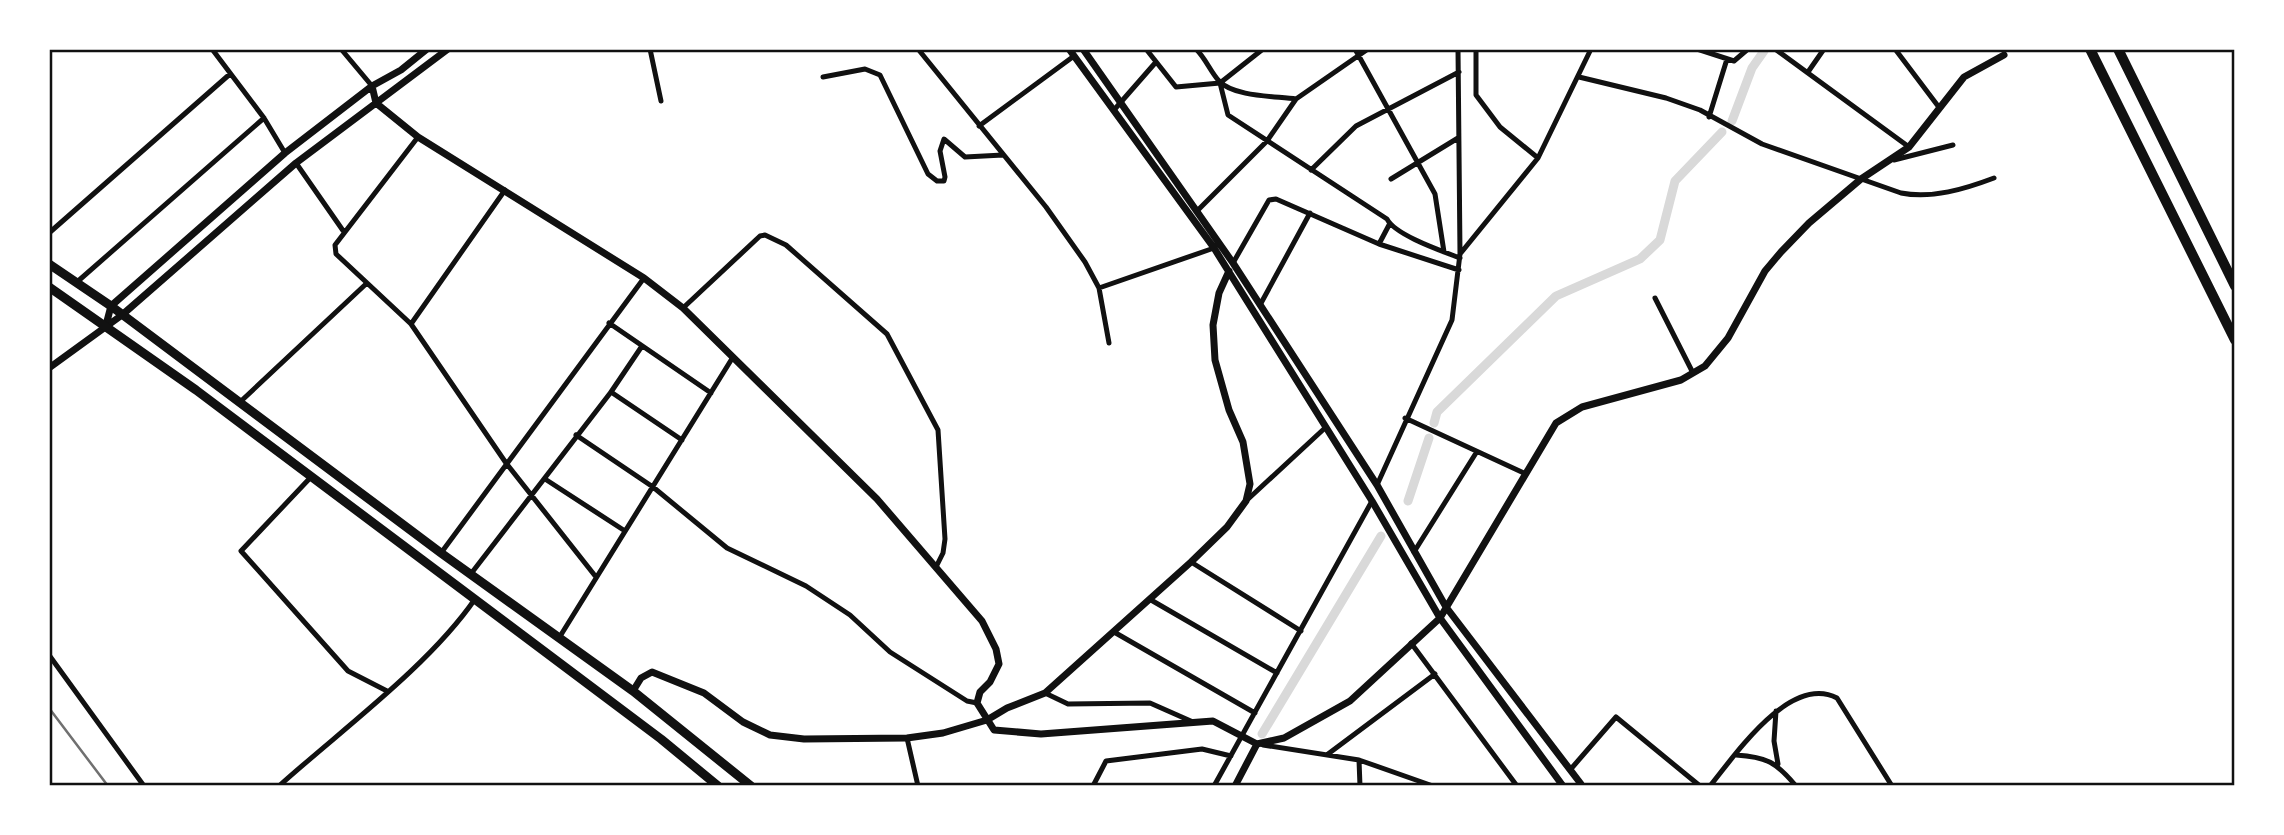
<svg xmlns="http://www.w3.org/2000/svg" width="2284" height="835" font-family="Cabin,sans-serif">
<style>
.lines{fill:none;stroke-linecap:round;stroke-linejoin:round}
.canal{stroke:#d9d9d9;stroke-width:9}
.minor{stroke:#111;stroke-width:5}
.tertiary{stroke:#111;stroke-width:7}
.trunk{stroke:#111;stroke-width:9}
.motorway{stroke:#111;stroke-width:10}
.rail{stroke:#707070;stroke-width:2.5}
.neatline{fill:none;stroke:#111;stroke-width:2.5}
</style>
<rect width="100%" height="100%" fill="#fff"/>
<g class="lines">
<path class="canal" d="M1732 121 1752 68 1764 51
M1434 423 1437 412 1556 296 1640 259 1660 240 1675 181 1722 132
M1408 501 1429 438
M1262 734 1381 536"/>
<path class="minor" d="M212 49 264 118 285 153
M341 49 372 86
M650 49 661 101
M918 49 1046 207 1085 262 1099 288 1109 343
M1146 49 1176 87 1220 83 1263 49
M1196 49C1206 59 1210 71 1219 81 1234 97 1275 96 1296 99
M1355 49 1435 194 1444 252
M1458 49 1460 254
M1476 49V95L1500 127 1538 158
M1697 49 1734 61 1748 49
M1775 49 1909 147
M1895 49 1938 106
M1808 72 1824 49
M823 77 865 69 880 75 928 174 937 181H944L945 177 940 151 944 139 965 157 1003 155
M1579 77 1666 98 1700 110 1762 144 1901 193C1932 199 1965 189 1994 178
M1220 83 1228 115 1387 219C1395 235 1442 251 1460 258
M1114 110 1156 62
M1709 117 1727 59
M979 126 1074 56
M418 137 335 245 336 254 411 324 506 463 596 577
M1894 160 1953 145
M296 163 344 232
M1311 170 1356 126 1459 72
M1391 179 1458 138
M1197 211 1267 141 1296 99 1368 49
M49 233 230 74
M1379 244 1389 225
M1233 263 1269 200 1276 199 1379 244 1459 270
M77 282 264 118
M1099 288 1214 248
M1655 298 1693 373
M1260 305 1310 213
M683 308 760 236 765 235 786 245 887 334 938 430 945 539 943 553 936 567
M609 323 711 393
M411 324 505 190
M611 392 682 440
M239 403 367 283
M1405 418 1526 474
M576 435 653 487 727 548 806 586 850 615 890 652 967 701 977 703
M311 477 241 551 348 671 387 691
M545 479 625 531
M1377 485 1452 320 1460 254 1538 158 1591 49
M1246 501 1326 427
M1414 552 1476 453
M441 553 644 278
M1191 562 1301 631
M470 575 611 392 642 346
M1151 600 1277 673
M1114 632 1255 713
M559 638 733 357
M1411 643 1517 786
M49 655 144 786
M1045 693 1068 704 1150 703 1193 722
M1776 711 1774 741 1778 764
M907 738 918 786
M1263 745 1359 760 1433 786
M1328 754 1435 674
M1736 755C1767 757 1776 762 1796 786
M1359 760 1360 786
M1570 770 1616 717 1700 786
M279 786C340 731 429 666 475 599
M1093 786 1106 761 1202 749 1231 756
M1214 786 1372 501
M1710 786C1736 754 1790 674 1837 698L1892 786"/>
<path class="tertiary" d="M1069 49 1214 248 1372 501 1440 618 1563 786
M1083 49 1233 263 1377 485 1446 607 1581 784
M372 86 376 103 418 137 644 278 683 308 877 499 982 621 996 649 999 664 990 682 980 692 977 703 994 730 1041 734 1213 721 1257 744
M106 325 111 306 285 153 372 86 401 70 427 49
M49 368 122 315 296 163 448 49
M633 691 641 678 652 672 704 693 743 722 770 735 804 739 907 738 943 733 987 720 1007 708 1045 693 1191 562 1227 527 1246 501 1250 484 1243 442 1229 410 1215 360 1213 325 1219 293 1229 271
M1235 786 1257 744 1284 738 1350 701 1440 618 1556 423 1582 407 1681 380 1705 366 1728 338 1765 271 1781 252 1809 223 1861 179 1909 147 1964 77 2004 55"/>
<path class="trunk" d="M49 264 111 306 441 553 633 691 751 786
M49 287 196 390 661 739 718 786"/>
<path class="motorway" d="M2090 49 2235 340
M2118 49 2235 286"/>
<path class="rail" d="M49 708 108 786"/>
</g>
<rect width="2284" height="835" fill="none" stroke="#ffffff" stroke-width="102"/>
<rect x="51" y="51" width="2182" height="733" class="neatline"/>
</svg>
